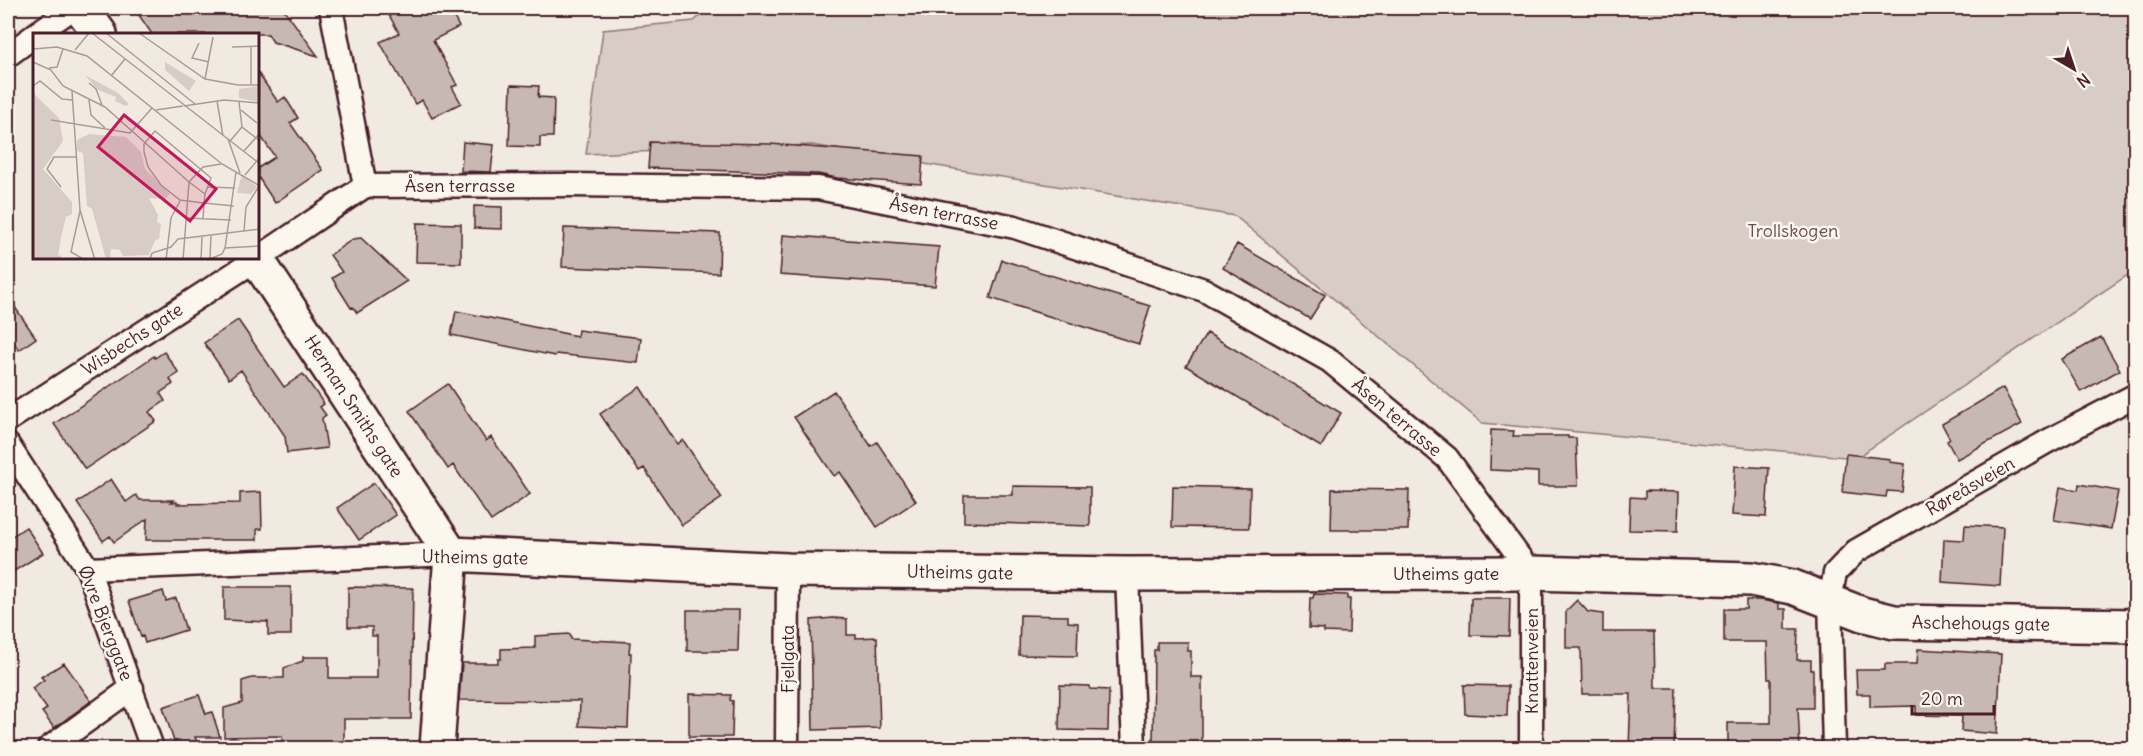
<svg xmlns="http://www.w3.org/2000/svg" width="2143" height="756" font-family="Delius,sans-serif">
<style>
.green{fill:#d8ccc6;stroke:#917678;stroke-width:1.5}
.building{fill:#c8b8b3;stroke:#4a1f2b;stroke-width:1.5}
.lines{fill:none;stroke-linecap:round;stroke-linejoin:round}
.street-casing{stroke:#4a1f2b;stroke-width:27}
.secondary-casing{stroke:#4a1f2b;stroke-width:38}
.street{stroke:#fbf7ec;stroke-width:22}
.secondary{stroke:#fbf7ec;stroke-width:33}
.labels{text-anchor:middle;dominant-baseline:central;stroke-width:5;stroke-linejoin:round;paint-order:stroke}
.street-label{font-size:18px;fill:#4a1f2b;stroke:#fbf7ec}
.park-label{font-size:18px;fill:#6e4a52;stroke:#fbf7ec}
.inset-road{fill:none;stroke:#ae9998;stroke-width:1.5}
.view{fill:#c2185b;fill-opacity:0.15;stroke:#c2185b;stroke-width:3}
.inset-edge{fill:none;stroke:#4a1f2b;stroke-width:3}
</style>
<rect width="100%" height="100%" fill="#f0eae0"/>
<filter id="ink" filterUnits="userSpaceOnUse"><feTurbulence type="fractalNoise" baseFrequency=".0167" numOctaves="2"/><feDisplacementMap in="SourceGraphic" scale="12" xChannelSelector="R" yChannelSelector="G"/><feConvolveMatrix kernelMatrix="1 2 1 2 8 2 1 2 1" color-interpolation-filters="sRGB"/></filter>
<g filter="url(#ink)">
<path class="green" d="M709,8H2135V270L1856,458L1482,423L1235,216L812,145L586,154L603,30L694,21Z"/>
<path class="building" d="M134,8H283L318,56L273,42L268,34H251L241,31L243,34H152Z
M385,8H449L459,27L433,40L457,85L452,87L461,103L432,118L422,100L415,104L380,42L399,33Z
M258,73L278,102L285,97L298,118L290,123L323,170L275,203L258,177V168L275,157L258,132Z
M511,85L539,86L538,97L554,98L553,137H540V147L509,146Z
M463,142L494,145L491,172L461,171Z
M650,142L770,144L923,156L921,184L837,178L818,174L648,168Z
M474,206L502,207V229L474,228Z
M417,223L461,224V263L416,262Z
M564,228L720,233L719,273L562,267Z
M783,235L939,247L935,286L780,275Z
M361,238L407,281L357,313L353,307L351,308L332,278L342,272L330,255L353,239Z
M1237,244L1325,295L1310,319L1223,268Z
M1002,260L1150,306L1139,344L990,298Z
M8,297L36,338L19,350L8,335Z
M456,311L577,336L578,330L641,338L638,363L556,354L555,356L451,335Z
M238,320L284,387L303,374L324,404L320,407L326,415L322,418L327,448L287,453L285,436L241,370L229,379L204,343Z
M1207,333L1341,413L1321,447L1186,366Z
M2101,337L2120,370L2081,392L2062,359Z
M164,352L179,373L170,379L173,384L160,393L165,401L149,412L156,421L85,469L54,424L154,356L155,358Z
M448,384L486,441L491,437L530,494L491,521L453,465L448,469L409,411Z
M640,387L677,444L683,440L722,498L682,525L644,468L639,471L600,414Z
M2003,388L2022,424L1957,459L1947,441L1950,439L1942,424Z
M834,391L871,446L877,442L916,501L877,527L840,472L834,476L794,417Z
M1491,430L1514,431L1513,436H1568V438H1576L1578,486H1538V472L1490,470Z
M1846,454L1890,459L1889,462L1905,464L1902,492L1887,491L1886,497L1842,492Z
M1735,466L1769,468L1766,517L1732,515Z
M111,479L126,502L136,495L140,500H174L171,502H177V504L240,503V493L261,492L262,529H257V540H146L147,519L114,542L110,536L103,541L77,503Z
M374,483L396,515L359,540L337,508Z
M2079,484L2118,491L2111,529L2054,520L2060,487L2078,490Z
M1013,486L1090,487V526L964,522V495H1013Z
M1173,486L1250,488L1249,528L1172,527Z
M1332,489L1409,490L1408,530H1331Z
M1645,491L1679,492L1678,531L1629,530L1630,497L1645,498Z
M1965,525L2003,527L2000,586L1942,582L1944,539L1964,540Z
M26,527L43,553L8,575V539Z
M224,587H291V635H268V622L224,620Z
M348,587L413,588L411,719H344V748H282V736L224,737V708L242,703V681L252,678H284V668L303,661V657H329V678H377V636H372V627H348Z
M163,591L166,601L176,598L186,630L145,643L143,636L141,637L129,601Z
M1314,594L1347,595V599H1350L1349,633L1324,632V629L1309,628L1310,598H1313Z
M1471,598H1510L1509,636L1470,635Z
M1577,600L1588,612L1603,614V632H1654L1655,688H1676L1674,748H1629L1631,694H1582L1581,648H1566V611Z
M1746,600H1760L1779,603V609H1786V629H1798L1797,660H1811V670H1813V708H1798L1800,748H1728V723H1771V679H1768L1767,642H1724V609H1746Z
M687,610H739L738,651H687Z
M1020,615L1068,616V622L1078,623L1077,656L1019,655Z
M833,618L847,619V635H856V638L877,637L880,728L813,730L811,620Z
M570,634L571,639L630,642L629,653H631L628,728L579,726L580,701L459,700L462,663H498V659H501V649L535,648V636Z
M1157,642H1188V651H1191V677H1202V744H1196V748H1153L1154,650H1157Z
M1918,649L2001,654L1997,734L1961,731L1962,716L1916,715V706L1870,707V694H1857L1856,670H1885V664H1917Z
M64,663L91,701L54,728L42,712L47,709L32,688L44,680L41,677Z
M1060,685L1090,686V689L1109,690L1108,731L1059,730Z
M1464,685L1508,686L1507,716L1465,714Z
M689,694L731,695L730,700L733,701L732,737H689Z
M199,695L206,714L212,712L220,737H195L199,748H176L163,707Z"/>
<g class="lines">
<g class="street-casing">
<path id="street" d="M331,8L365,186
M36,34L73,8
M8,55L34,36
M8,420L257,259L365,186L570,185L818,188L1015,227L1204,290L1330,361L1447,458L1531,573V748
M8,445L88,569L152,748
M88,569L451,554
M1127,574L1134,748
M49,748L132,688
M787,748L788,570
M1834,748L1830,600L1835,573L1856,551L2048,441L2136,395"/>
</g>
<g class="secondary-casing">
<path id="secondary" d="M81,8L100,34
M256,258L451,554
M451,554L788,570L1127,574L1531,573L1751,579L1793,587L1862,614L1894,622L2136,626
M437,748L451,554"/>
</g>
<use href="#street" class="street"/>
<use href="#secondary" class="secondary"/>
</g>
</g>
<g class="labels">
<g class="street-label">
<text x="460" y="185">Åsen terrasse</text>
<text transform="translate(944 213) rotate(11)">Åsen terrasse</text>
<text transform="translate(132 339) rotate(-33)">Wisbechs gate</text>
<text transform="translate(354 406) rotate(57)">Herman Smiths gate</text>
<text transform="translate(1397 417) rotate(40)">Åsen terrasse</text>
<text transform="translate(1970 486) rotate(-30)">Røreåsveien</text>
<text transform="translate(475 557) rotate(1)">Utheims gate</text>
<text transform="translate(960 572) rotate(1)">Utheims gate</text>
<text x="1446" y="573">Utheims gate</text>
<text transform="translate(106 623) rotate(69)">Øvre Bjerggate</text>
<text transform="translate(1981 623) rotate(1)">Aschehougs gate</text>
<text transform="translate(787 659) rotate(-90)">Fjellgata</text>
<text transform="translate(1531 661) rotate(-90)">Knattenveien</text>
</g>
<g class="park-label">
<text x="1793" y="230">Trollskogen</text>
</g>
</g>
<g transform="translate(33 33)">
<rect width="226" height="226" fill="#f0eae0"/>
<path d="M132,29L163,48L156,58L132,37ZM52,42L85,60L96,71L93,73L82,68L83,64L65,57ZM226,53V69L206,65V56ZM0,60L26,85L30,108L10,136L39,169V181L33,184L28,204L25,223L28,222V226H0ZM56,101L93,104L108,119L112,136L137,161L132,166L116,165L125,182L124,189L128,191L126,206L122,207L116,222L90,223L87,217L78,216L77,226H73L59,176L54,173L50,120L44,118V107ZM209,141L224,154L218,161L204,160Z" fill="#d8ccc6"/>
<path class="inset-road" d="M59,0L227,131M73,0L162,71M106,0L172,46L205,52M166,10L159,25L176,29M199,14L227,13M0,16L24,14L54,23L189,131L227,153M42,17L56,0M0,29L18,37L30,53L72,74L156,149L150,227M16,35L24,34L30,16M78,43L92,26M172,46L180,4M56,50L63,56L69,72M218,51V14M205,52H227M0,53L7,48L29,66L39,67M39,58L47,177L62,227M56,67L58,82L72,95M184,68L190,103M206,69L209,94L227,108M151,73L191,67L227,70M123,77L150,73M208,77L224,90M18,87L97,100L119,75M195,106L207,140M197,108L209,94M211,118L227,100M212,142L227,124M28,154L14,136L21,124H44M175,154L202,155M172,161L156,149L170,134L188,131M47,178L38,219L52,227M153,185L198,187M170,186L171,170L172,161L178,145L122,98L111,111V119L115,134L128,152L147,167L171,170L201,173M211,198L213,174L226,153M192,215L203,139M177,225L178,203M117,226L119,220L138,214L145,206L227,196M133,227L138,185L147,168M168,227L169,204M174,227L189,221L192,215L227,213"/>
<path class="view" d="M91,82L183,156L157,188L65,114Z"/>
<rect width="226" height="226" class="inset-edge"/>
</g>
<rect width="2143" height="756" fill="none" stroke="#fbf7ec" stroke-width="30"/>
<rect x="15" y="15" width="2113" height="726" fill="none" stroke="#4a1f2b" stroke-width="2" filter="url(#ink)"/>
<g transform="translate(2074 69) rotate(141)" stroke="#fbf7ec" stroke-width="4.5" paint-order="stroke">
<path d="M0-4.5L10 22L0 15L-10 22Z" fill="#4a1f2b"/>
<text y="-9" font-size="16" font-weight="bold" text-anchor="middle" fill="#4a1f2b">N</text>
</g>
<path d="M1912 705v9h82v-9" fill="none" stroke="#4a1f2b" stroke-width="3"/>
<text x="1921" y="705" font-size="18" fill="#4a1f2b" stroke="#fbf7ec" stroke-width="4.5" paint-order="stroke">20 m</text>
</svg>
